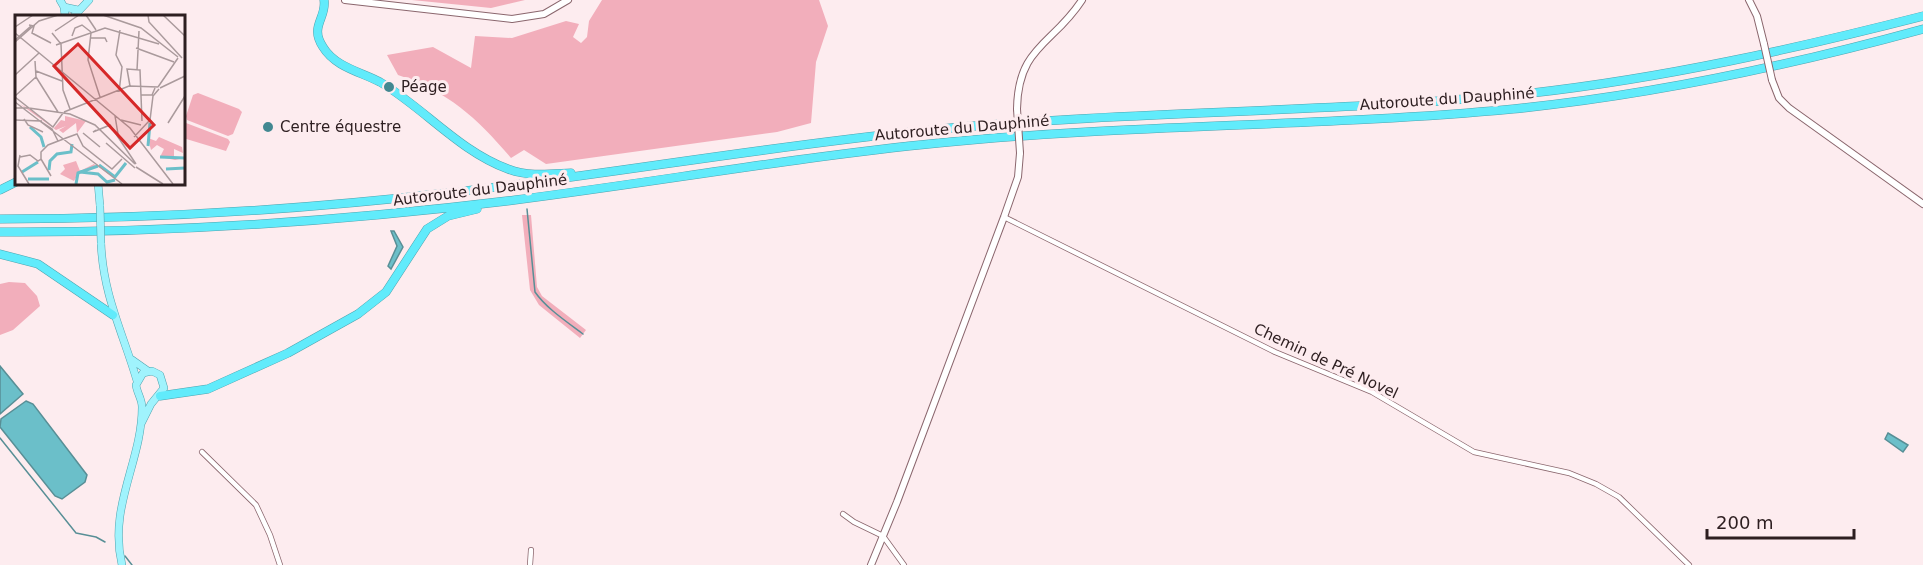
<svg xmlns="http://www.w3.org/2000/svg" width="1923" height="565" font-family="'DejaVu Sans',sans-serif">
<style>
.green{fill:#f2aebb}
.water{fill:#6bbfc9;stroke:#588f96;stroke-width:1.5}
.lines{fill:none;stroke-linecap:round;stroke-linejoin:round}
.stream{stroke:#588f96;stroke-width:1.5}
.street-casing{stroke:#8a666d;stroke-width:6}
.secondary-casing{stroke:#8a666d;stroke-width:8}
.primary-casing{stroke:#4fa3ae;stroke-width:8}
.highway-casing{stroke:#4fa3ae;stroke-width:9}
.street{stroke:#fff;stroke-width:4.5}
.secondary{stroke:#fff;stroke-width:6}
.primary{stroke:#a0f3fd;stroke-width:7}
.highway{stroke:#61ebfb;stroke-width:8}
.secondary-bridge-casing{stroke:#8a666d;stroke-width:8;stroke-linecap:butt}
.primary-bridge-casing{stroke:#4fa3ae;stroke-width:8;stroke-linecap:butt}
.secondary-bridge{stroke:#fff;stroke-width:6}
.primary-bridge{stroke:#a0f3fd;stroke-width:7}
.poi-dot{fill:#428891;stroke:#fdecef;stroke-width:2}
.labels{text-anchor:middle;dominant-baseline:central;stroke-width:6;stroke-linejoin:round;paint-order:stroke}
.poi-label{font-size:15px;fill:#2d1e20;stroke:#fdecef;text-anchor:start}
.street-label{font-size:15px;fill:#2d1e20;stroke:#fdecef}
.inset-river{fill:none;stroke:#6bbfc9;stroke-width:3}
.inset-road{fill:none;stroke:#aa9a9c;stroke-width:1.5}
.view{fill:#d62828;fill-opacity:0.15;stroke:#d62828;stroke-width:3}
.inset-edge{fill:none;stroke:#2d1e20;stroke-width:3}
</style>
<rect width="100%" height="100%" fill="#fdecef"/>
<path class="green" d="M412,0H525L491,8Z
M602,0H819L828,26L816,62L811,123L777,132L546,164L524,150L511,158C477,118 449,92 398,75L387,55L433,47L471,68L475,36L512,38L566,21L579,24L573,37L581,43L587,37L589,21Z
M198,93L239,109L242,112L233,134L228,136L187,120L186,116L193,95Z
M186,123L228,139L230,142L226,151L183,138V125Z
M522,215H531L537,287L542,296L586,330L580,338L539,305L530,290Z
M9,282L25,283L37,296L40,306L13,330L0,335V284Z"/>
<path class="water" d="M391,231H394L403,247L391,269L388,266L397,246Z
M0,366L23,394L0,414Z
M26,401L33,404L87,475L85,482L62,499L55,496L0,427L1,419Z
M1888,433L1908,445L1903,452L1885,439Z"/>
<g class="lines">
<path class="stream" d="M527,209L535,292C546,308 567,322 583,334
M0,438L76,533L96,537L105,542
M125,556L132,565"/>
<g class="street-casing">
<path id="street" d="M1004,217L1275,352L1372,392L1474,452L1569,473L1596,484L1619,497L1689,565
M202,452L256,505L270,535L280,565
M843,514L854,522L883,536L904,565
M530,565L531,550"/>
</g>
<g class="secondary-casing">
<path id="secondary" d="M345,0L512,19L544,14L568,0
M1749,0L1757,16L1764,44
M1772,80L1779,98L1789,108L1923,204
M1017,109C1018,46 1053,45 1082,0
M871,565L897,502L1004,217L1018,177L1020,153"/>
</g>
<g class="primary-casing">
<path id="primary" d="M60,0L64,7L78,10
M64,7L65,16
M74,16L89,0
M98,183L100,206
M101,243C103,295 123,333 137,381
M131,359L148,371
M122,565C108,506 142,462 142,407C142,399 137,393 136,385L143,373L152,371L160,375L164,388L151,404L141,424"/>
</g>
<g class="highway-casing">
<path id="highway" d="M324,0C327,18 309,26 323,47C335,67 361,72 380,82C424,108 459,151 508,169C529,177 550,174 571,173
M0,190L16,182
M0,219C149,219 298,210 447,193C605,175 762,147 920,131C1123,110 1328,114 1532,93C1664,78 1794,49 1923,16
M0,232C172,233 344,221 515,200C656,182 797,157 939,143C1130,124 1322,127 1513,109C1652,95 1788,66 1923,29
M0,254L38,264L113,315
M160,396L208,389L288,353L358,314L386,292L427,229L448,216L477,209"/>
</g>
<use href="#street" class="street"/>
<use href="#secondary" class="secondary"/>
<use href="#primary" class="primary"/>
<use href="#highway" class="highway"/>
<g class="secondary-bridge-casing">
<path id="secondary-bridge" d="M1764,44L1772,80
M1017,109L1020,153"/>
</g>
<g class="primary-bridge-casing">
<path id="primary-bridge" d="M100,206L101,243"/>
</g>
<use href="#secondary-bridge" class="secondary-bridge"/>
<use href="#primary-bridge" class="primary-bridge"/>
</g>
<g class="poi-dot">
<circle cx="389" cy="87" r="6"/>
<circle cx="268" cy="127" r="6"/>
</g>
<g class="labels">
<g class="poi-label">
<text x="401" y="87">Péage</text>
<text x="280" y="127">Centre équestre</text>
</g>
<g class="street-label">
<text transform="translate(1447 99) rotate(-4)">Autoroute du Dauphiné</text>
<text transform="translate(962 128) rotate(-5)">Autoroute du Dauphiné</text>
<text transform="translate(480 190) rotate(-7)">Autoroute du Dauphiné</text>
<text transform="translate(1326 361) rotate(25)">Chemin de Pré Novel</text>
</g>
</g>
<g transform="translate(15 15)">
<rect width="170" height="170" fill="#fdecef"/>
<path d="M5,89L16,95L39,113L46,105L50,106V101L71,106L62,118L61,108L48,118L44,115L51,111L41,115ZM144,122L167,132L168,138L159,134V143H169L160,145L145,142L149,134L142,130L136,135L133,123L141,126ZM61,146L65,156L79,149L82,152L64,158L59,166L45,159L50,154L48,150Z" fill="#f2aebb"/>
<path class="inset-river" d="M15,112L26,122L29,132M133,131L135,108M145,142L170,143M84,150L100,162L111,148M151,154L170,153M34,155L35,146L42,139L56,137L57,129M7,157L23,147M65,157L83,159L92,167L100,165M13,164H34M61,169L63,158L83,151"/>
<path class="inset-road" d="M71,0L81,15M88,0L126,13L163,42M133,0L134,7L167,43M148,0L170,21M14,10L19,11L17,18L36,28M0,12L18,0M40,16L64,0M0,18L115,113L158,169M37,18L46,29L48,75L55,94M76,18L73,45L85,82M57,21L60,13L67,10L76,17M75,23H90L92,27M0,25L16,11M0,27L24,6L43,0M41,30L90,13L144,29M121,33L159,47M122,55L124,16M21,56L47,66M0,60L24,38M21,62L43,97M115,71L112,54L125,55L127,106M143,72L163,43M145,73L170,61M104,77L107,52L101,40L105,15M126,80H137L140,73M0,81L21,62L20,46M0,82L14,93L55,99L80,110L120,149M0,87L107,169M0,93H14L38,112L48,98M49,97L114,71L143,72M100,101L103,119M9,104L13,110L28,117M0,105L25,106L37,114L43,126M0,105L27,106M106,105L126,110M153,108L170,81M81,115L78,117L95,110L121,149M68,118L85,132M119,122L135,105L138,81L144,74M51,123L62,119L68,131L97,154L107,144M91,128L120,153M5,140L3,151L14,169M5,142L15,140L23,146L26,144M26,144V137L33,130L51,123M26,144L36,161M121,152L148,169"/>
<path class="view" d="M63,29L139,110L115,133L39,51Z"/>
<rect width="170" height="170" class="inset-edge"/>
</g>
<path d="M1707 529v9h147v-9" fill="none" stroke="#2d1e20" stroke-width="3"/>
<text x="1716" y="529" font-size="18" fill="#2d1e20" stroke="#fdecef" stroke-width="4.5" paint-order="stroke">200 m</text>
</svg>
